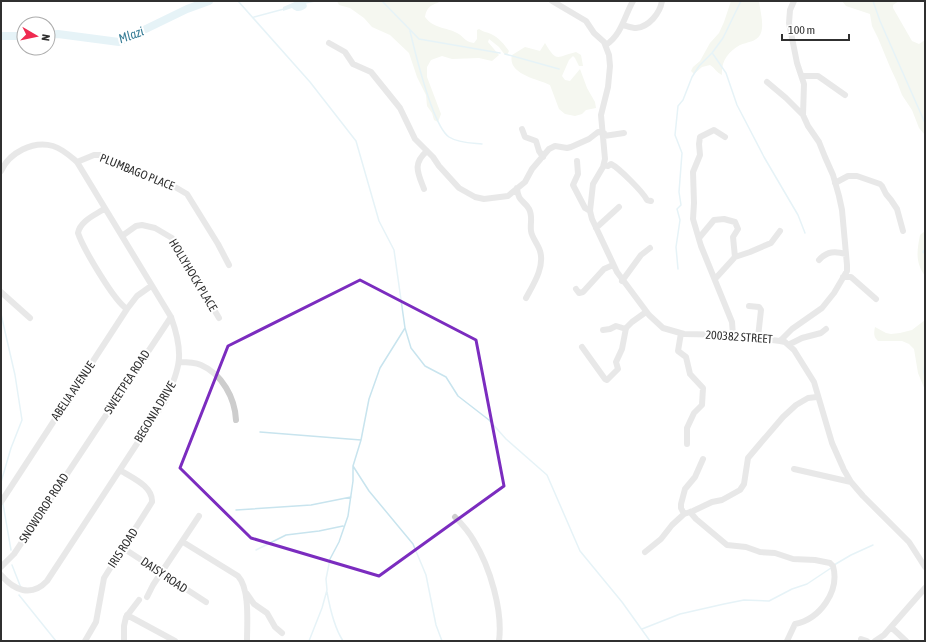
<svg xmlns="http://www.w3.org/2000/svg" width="926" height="642" font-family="'Asap Condensed',sans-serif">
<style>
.green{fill:#e8eddd}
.water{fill:#c8e4ee}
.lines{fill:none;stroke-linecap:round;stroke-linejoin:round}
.stream{stroke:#c8e4ee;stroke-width:1.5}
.river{stroke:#c8e4ee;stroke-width:8}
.minor{stroke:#cdcdcd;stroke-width:6}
.marked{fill:none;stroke:#7b2cbf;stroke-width:3;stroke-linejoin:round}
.labels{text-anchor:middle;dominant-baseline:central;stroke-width:4;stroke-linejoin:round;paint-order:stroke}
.street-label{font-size:12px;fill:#303030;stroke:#fff}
.water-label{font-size:13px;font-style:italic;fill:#397e97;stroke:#fff}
</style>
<rect width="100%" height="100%" fill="#fff"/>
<path class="green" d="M337,1H442C433,5 427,5 425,17C434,29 446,27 457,33C465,37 463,41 474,43L477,39V30L479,29C483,32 487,32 491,34C499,38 504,44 509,51L507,55H505L499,47L489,39L488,42L499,55L492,61L479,58L452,59L442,56L431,60L427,67V77L441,114L438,122L434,120L432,113L427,106L426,95L417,77L409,53L390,35L372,27L364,18L350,8L339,5Z
M731,1H759C760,11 765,26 760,35C756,42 747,42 740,45C728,52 721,61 722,75C717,73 715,68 710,65L702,67L694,74L691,71L693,67L700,61L710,43L719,33L724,22Z
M842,1H899L893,5V8L912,41L919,44L925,40V135L919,128L912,110L902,95L897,82L890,67L878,38L872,26L870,14L846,6Z
M545,43C557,63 556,57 576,52L581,55L583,66H579L575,58L573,56L569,60L562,76L565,80L570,81L580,69L587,88L595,102L596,108L586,110L582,114L575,116L565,114L559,109L550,85C537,79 507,74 512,55L525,47L540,51Z
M925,231V276C915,262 917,251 920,235Z
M925,320V390L918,373L914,349L909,344L902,341H878C873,337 874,332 875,327L886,333L891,334L900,333L912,330Z"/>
<path class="water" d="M297,1H305L307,6L306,8C301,11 297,13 292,8L283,11V7Z"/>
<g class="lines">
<path class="stream" d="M238,1L310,82L356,141L379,221L394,250L405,328L411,348L425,366L446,377L458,396L489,420L506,439L547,475L580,551L622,602L650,641
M382,1L419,39L500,53
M873,1L880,21L925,123
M305,3L315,1
M254,17L284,9
M410,31C415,52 433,126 449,137C458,143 472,143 482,144
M505,54L559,69
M713,54L726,73L737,105L764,157L798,215L805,233
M925,249L923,252L925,254
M678,269L676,247L680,220L677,209L681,205L679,192L682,153L675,135L678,106L683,100L692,77L699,66L712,53L723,38L741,1
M1,314L15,375L22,420L11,448L1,482
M925,363L924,372L925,378
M260,432L361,440
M353,466L369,491L413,544L426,575L436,625L442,641
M3,504L11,550
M236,510L311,505L351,497
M256,550L286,535L319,531L343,526
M12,565L21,588
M834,565L851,555L873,545
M327,592C330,609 334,627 343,641
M19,595L56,641
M642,629L680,614L724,604L744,600L769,601L792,589L807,584L831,568
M309,641L322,608L327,590L326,579L330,559L339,542L348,516L353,481V466L361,440L369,399L380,368L405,328"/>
<path class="river" d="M48,35L58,34L119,42L187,9L209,1
M1,36H24"/>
<path class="minor" d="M552,1L586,21L594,33L604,42L609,55L610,66L608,87L601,115L605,159L603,167L593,184L590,211L592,219L617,272L649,315L663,328L684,334L733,335L780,341L785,342L794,350L814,382L832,443L844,470L851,482L863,496L909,542L925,567
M623,25C627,26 632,28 636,28C649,27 660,13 662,1
M329,43L345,52L353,64L371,72L400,108L415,139L433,157L439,166L459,188L475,197L484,199L508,196L525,182L532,169L549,149L555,146L567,148L571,147L589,139L598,132L604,133
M606,45C622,34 624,17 633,1
M802,76H818L845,95
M767,82L786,98L803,115
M522,129L525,137L536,141L539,151L543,157
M604,136L624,133
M725,137L714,130L700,137L699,144L700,155L693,172L694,203L693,219L701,246L732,322L733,335
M577,161L578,174L573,185L585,208L590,211
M77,162L94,155H101L175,187L187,194L218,244L229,265
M604,165L608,166L611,164C619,168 643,192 647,200L651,201
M1,171C9,153 33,140 53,146C63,149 70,156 77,162L171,317C184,353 181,367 165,401L47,581C31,598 14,590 1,575
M835,183L848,176H857L880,184L882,186L886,194L891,200L897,209L903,231
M517,188C518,202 524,200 529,209C533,216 530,223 531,231C532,238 538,244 540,251C545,267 533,285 526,298
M424,189C418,173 412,164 427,151
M104,209C95,215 80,221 78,233C83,248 114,301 127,309
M596,228L619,207
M122,236L136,226L142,225L155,228L172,238L219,318
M699,238L714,220L724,219L735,222L738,229L733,237L735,257
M819,260C827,251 835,251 846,254
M843,277H851L876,299
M715,279L735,257L750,252L771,243L780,231
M622,281L641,255L650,248
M576,289L579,293L583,292L604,269L613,265
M1,292L30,318
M749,306L759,307L761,310L758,337
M603,330L610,329L616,326L626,329
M681,333L678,351L686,357L690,374L703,388L702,405L694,413L687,428V444
M780,341L792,329L822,308L834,293L847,271V265L842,210L839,196L833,175L825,157L819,142L808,126L803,115L804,84L797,63L789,23L790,10L794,1
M790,344L802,338L821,333L826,329
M582,347L605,379L607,380L618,369L616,362L622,349L626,328L632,322L646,312
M179,362C186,362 194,362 201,365C222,374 235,398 236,420
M794,469L851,482
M1,502L127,309L137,296L151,286
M690,512L696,519L727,545L746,547L760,552L775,553L793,559L815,560L830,563L833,566C840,591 820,619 795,624L787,641
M684,514L681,508V504L685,489L695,477L703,459
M455,517C462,524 469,532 474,541C490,567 503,611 499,641
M183,542L238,576C250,589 247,623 247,641
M123,548L206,602
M645,552L661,539L672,525L684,514L693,511L712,502L722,500L740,490L744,484L748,458L759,445L783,417L796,405L808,398L817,397
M1,567L14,554L20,545L171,317
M247,594L254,604L267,613L275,627L282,633
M147,597L153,585L199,516
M127,615L175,641
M891,627L906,641
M861,639L867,641
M85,641L96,622L104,578L152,502C153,486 132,478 120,470
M124,641V626L126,617L139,600
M875,641L884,635L925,588"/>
</g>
<path d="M0 0H926V642H0ZM360,280L476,340L504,486L379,576L251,538L180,468L228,346Z" fill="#fff" fill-opacity=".55" fill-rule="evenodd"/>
<path class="marked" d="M360,280L476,340L504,486L379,576L251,538L180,468L228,346Z"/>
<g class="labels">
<g class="street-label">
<text transform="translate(137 172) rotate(22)">PLUMBAGO PLACE</text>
<text transform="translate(193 275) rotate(59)">HOLLYHOCK PLACE</text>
<text transform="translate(739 337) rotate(4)">200382 STREET</text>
<text transform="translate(127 382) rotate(-57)">SWEETPEA ROAD</text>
<text transform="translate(73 391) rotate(-56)">ABELIA AVENUE</text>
<text transform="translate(155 412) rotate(-59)">BEGONIA DRIVE</text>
<text transform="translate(44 508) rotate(-57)">SNOWDROP ROAD</text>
<text transform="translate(123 548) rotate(-57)">IRIS ROAD</text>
<text transform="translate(164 575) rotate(34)">DAISY ROAD</text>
</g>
<g class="water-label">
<text transform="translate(131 35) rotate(-20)">Mlazi</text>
</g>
</g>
<rect width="926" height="642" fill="none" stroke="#303030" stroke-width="4"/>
<g transform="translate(36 36) rotate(99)"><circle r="19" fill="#ffffff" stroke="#acacac"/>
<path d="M0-3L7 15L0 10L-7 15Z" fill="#ef2a50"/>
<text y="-6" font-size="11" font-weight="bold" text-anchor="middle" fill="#303030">N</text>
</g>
<path d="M782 34v6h67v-6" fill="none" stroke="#303030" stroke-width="2"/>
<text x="788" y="34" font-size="12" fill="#303030" stroke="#ffffff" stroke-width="3" paint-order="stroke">100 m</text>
</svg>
